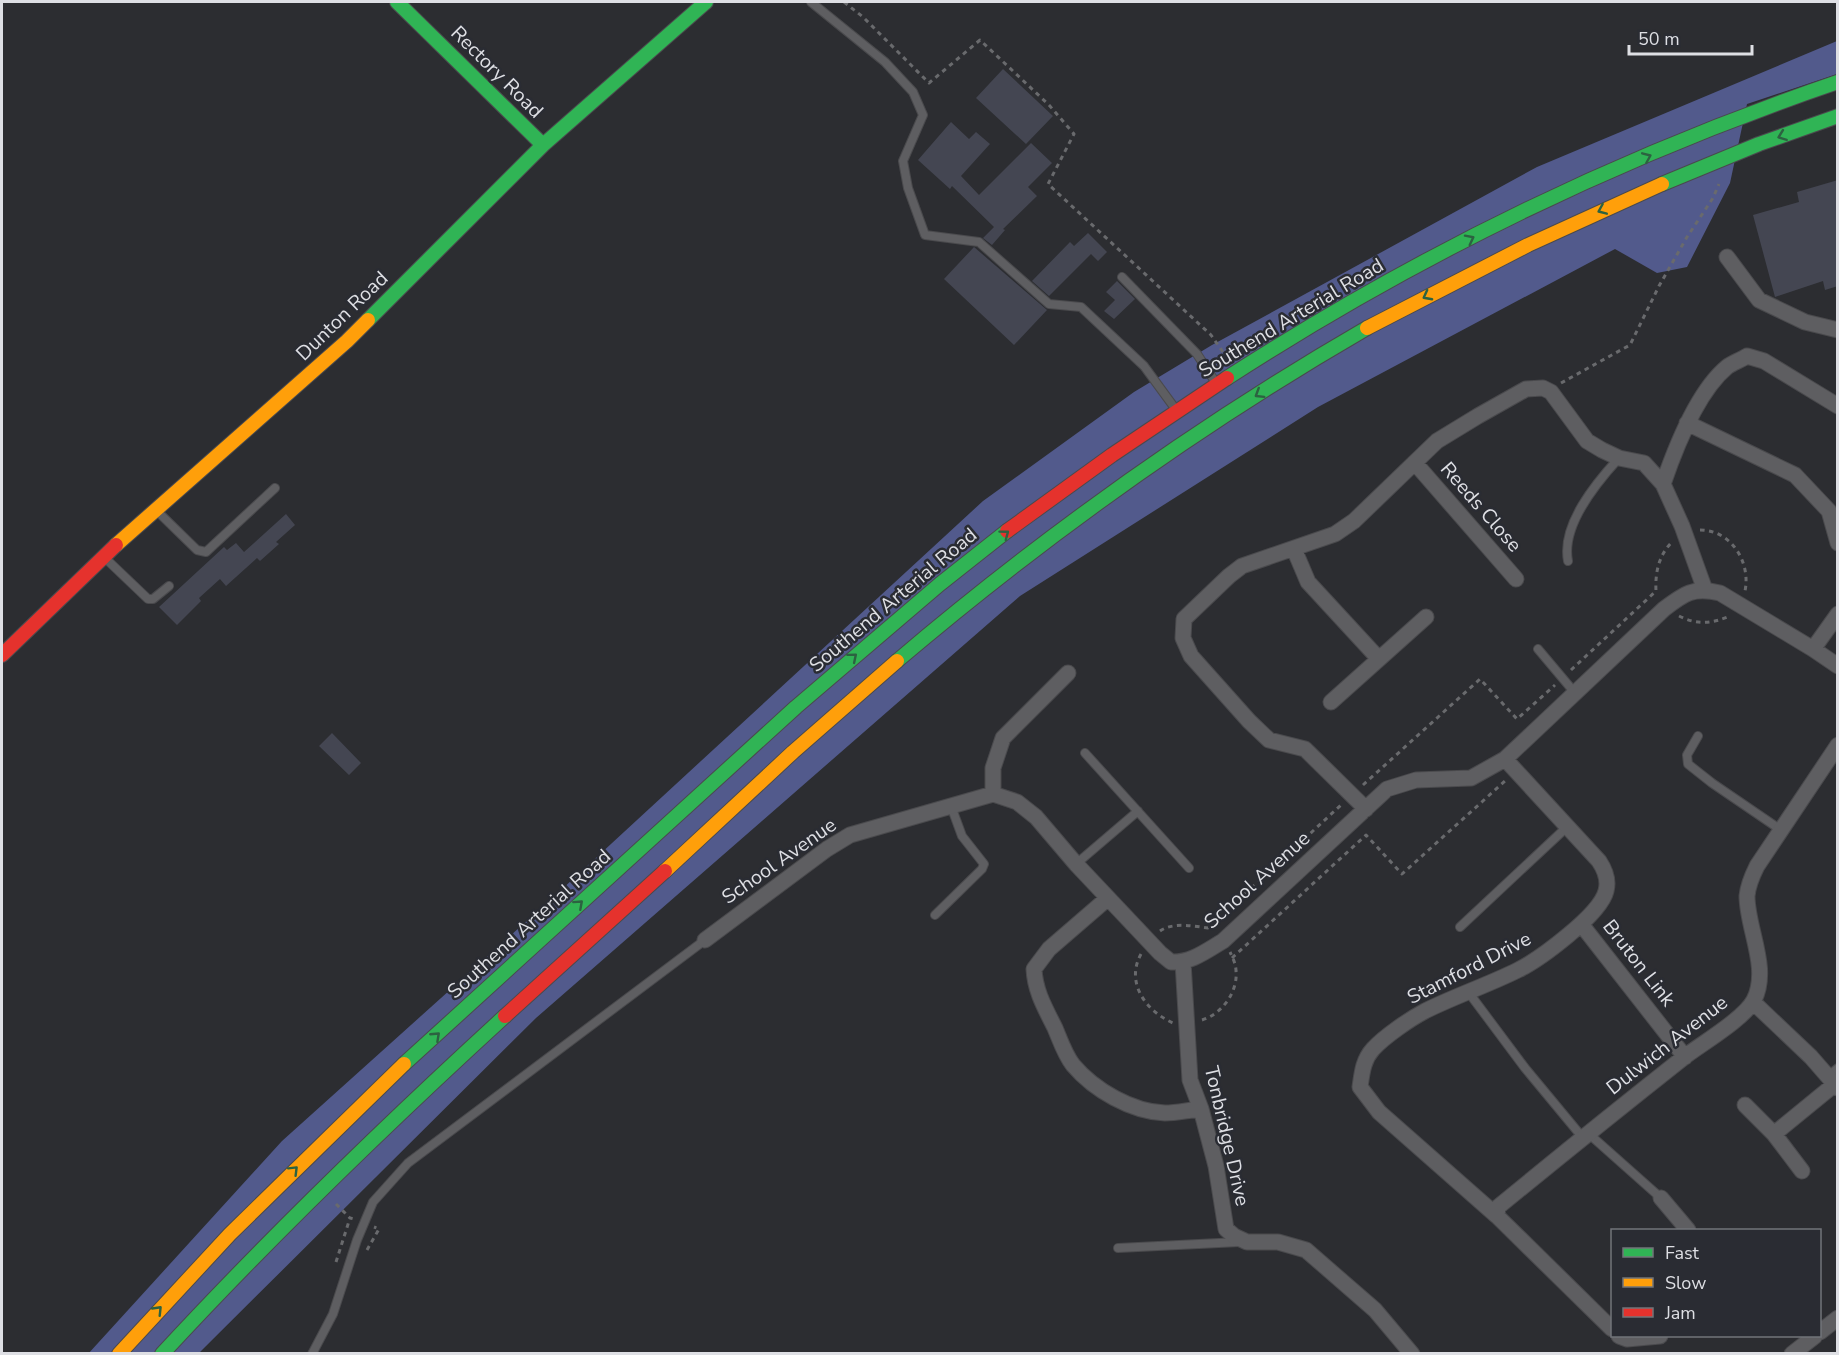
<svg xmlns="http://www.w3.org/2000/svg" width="1839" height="1355" font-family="'Nunito Sans',sans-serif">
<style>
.forest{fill:#525a8c}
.building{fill:#444652}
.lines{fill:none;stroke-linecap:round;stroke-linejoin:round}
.lane-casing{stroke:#4a4a4d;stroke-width:10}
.street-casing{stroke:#4a4a4d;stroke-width:17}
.fast-casing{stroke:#4a4a4d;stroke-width:16}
.slow-casing{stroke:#4a4a4d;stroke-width:16}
.jam-casing{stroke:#4a4a4d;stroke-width:16}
.path{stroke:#696a6d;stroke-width:3;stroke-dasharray:4.5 4.5;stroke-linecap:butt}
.lane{stroke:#5e5e61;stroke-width:8}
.street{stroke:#5e5e61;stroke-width:15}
.fast{stroke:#30b455;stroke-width:14}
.slow{stroke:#ff9f0a;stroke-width:14}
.jam{stroke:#e5322d;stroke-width:14}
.oneway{stroke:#2c6241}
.labels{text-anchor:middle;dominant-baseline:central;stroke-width:5;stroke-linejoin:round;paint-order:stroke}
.street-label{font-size:20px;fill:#dedfe4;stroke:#2a2c33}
</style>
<rect width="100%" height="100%" fill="#2c2d31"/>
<path class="forest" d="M1837,41V74L1747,104L1730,183L1687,267L1657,273L1615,249L1318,407L1020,596L536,1018L199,1353L88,1354L282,1141L560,891L983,501L1134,392L1212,345L1537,167Z"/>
<path class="building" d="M1003,69L1053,116L1026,144L976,98Z
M951,122L969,139L976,132L990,144L961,176L979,195L1031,143L1052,163L1028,187L1037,196L1003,229L1005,230L992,245L983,238L994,227L952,186L950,189L918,160Z
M1838,180V286L1825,290L1823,281L1775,297L1753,215L1799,202L1797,192Z
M1088,233L1107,252L1098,261L1091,254L1049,296L1032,281L1070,242L1074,246Z
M974,247L1047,310L1014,345L944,279Z
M1117,281L1135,299L1114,319L1104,311L1115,300L1106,292Z
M286,514L295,525L276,542L279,544L260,561L257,558L226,586L220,579L199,598L201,601L177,625L159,607L224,547L227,550L236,543L244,552Z
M332,733L361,763L349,775L319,746Z"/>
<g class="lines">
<g class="lane-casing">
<path id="lane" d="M811,2L885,62L913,92L923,115L903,161L908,188L925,235L979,242L1049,304L1081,307L1144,366L1174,407
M1122,277L1197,354L1214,380
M157,511L197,550L206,552L275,488
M104,557L148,599H153L169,586
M1568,561C1561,525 1596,483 1619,458
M1538,649L1575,693
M1698,736L1687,755L1688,764L1712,783L1781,830
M1085,753L1189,868
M1076,864L1138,811
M935,915L982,869L984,864L962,836L951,806
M1460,927L1568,826
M1469,993L1525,1068L1583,1138
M1828,1076L1838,1068
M1589,1134L1661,1198
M1118,1248L1239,1242
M312,1354L333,1314L357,1240L373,1202L408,1163L705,940"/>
</g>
<g class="street-casing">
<path id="street" d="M1727,257L1759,300L1805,322L1838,330
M1687,423L1795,475L1829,511L1838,543
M1415,463L1516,579
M1294,549L1308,582L1379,659
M1705,590L1682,526L1663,484C1675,449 1698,391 1727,367C1732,363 1741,360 1747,356L1764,361L1838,406
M1813,649L1838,614
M1331,702L1426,617
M1505,759L1599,861C1605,870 1609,880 1606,891C1600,915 1540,959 1518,970C1488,985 1455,996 1425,1011C1410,1019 1385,1036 1373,1049C1363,1060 1362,1073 1360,1087L1379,1112L1497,1216L1612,1329
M993,794V768L1003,738L1068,673
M1366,809L1305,749L1269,740L1249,721L1191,656L1183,638L1184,619L1229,576L1242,566L1335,534L1354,521L1437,441L1478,416L1526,389L1543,388L1551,392L1587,441L1602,450L1619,458L1644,463L1663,484
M1108,898L1049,949L1034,969C1035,991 1045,1008 1055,1028C1060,1040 1065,1055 1073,1065C1094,1090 1132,1112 1165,1113C1176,1113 1189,1110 1201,1109
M1581,924L1685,1057
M705,940L827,849L850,835L993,794L1017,802L1036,817L1076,864L1160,953L1171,962C1191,963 1206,951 1223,941L1387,789L1416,780L1471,778L1505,759L1664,609C1685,593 1693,587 1720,593L1813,649L1838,666
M1183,962L1190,1080L1201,1109L1216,1166L1226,1229L1234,1236L1247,1242H1278L1306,1250L1375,1310L1412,1354
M1753,1002L1811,1057L1838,1088
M1745,1105L1774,1134L1802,1171
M1774,1134L1835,1084
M1661,1198L1688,1230
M1497,1216L1498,1207C1559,1157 1621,1107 1683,1058C1701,1044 1744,1019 1754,1000C1770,968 1747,929 1747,896C1748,885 1752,876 1757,866L1838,745
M1820,1332L1838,1318
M1619,1336L1627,1339L1660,1336
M1792,1354L1815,1336"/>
</g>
<g class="fast-casing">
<path id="fast" d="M397,2L543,145
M1662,184L1759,144L1838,116
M368,320L543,145L706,2
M1227,378C1417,255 1624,155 1838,82
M897,661C1043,537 1201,424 1367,328
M404,1064L796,707L940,584L1007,531
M162,1354C271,1236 386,1125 505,1016"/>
</g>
<g class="slow-casing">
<path id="slow" d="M1367,328L1528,245L1662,184
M116,545L347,341L368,320
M665,871L793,752L897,661
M119,1354L230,1234L404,1064"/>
</g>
<g class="jam-casing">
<path id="jam" d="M1007,531L1112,455L1227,378
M2,655L116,545
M505,1016L665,871"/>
</g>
<path class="path" d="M844,2L863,17L929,83L980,40L1049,105L1074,134L1048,184L1211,335L1225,355
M1561,383L1630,345L1659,286L1687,237L1713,198L1719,184
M1700,530C1731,530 1751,562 1745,591
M1679,616C1697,625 1711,624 1730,616
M1571,670L1656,591C1655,572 1659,555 1672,542
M1363,785L1480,679L1517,719L1555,685
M1160,931C1173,922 1193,926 1208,928L1341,805
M1141,954C1125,983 1146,1011 1173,1023
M1232,958L1366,835L1402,874L1505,781
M1202,1020C1222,1014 1238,992 1236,971C1236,965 1233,958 1230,952
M336,1204L350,1218L354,1219
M367,1250L379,1229L374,1227
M336,1262L350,1218"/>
<use href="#lane" class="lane"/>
<use href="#street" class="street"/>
<use href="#fast" class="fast"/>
<use href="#slow" class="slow"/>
<use href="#jam" class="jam"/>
</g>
<defs><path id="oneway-chevron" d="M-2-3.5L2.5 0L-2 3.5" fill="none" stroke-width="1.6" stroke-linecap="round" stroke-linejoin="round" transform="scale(1.5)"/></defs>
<g class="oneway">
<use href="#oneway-chevron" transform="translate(1782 136) rotate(159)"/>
<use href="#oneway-chevron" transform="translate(1647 157) rotate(-23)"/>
<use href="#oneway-chevron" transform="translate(1602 210) rotate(157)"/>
<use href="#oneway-chevron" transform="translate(1470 239) rotate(-27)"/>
<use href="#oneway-chevron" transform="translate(1427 296) rotate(152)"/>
<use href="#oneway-chevron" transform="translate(1259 394) rotate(148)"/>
<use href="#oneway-chevron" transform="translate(1005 534) rotate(-37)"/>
<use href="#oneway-chevron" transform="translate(853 657) rotate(-40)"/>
<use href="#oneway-chevron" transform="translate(579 904) rotate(-42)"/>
<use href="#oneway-chevron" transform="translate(436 1036) rotate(-43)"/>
<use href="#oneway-chevron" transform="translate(294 1170) rotate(-45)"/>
<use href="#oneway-chevron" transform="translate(158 1310) rotate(-46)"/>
</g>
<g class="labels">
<g class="street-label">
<text transform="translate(497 72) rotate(45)">Rectory Road</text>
<text transform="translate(342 316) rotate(-44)">Dunton Road</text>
<text transform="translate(1291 318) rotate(-31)">Southend Arterial Road</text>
<text transform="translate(1481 507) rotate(49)">Reeds Close</text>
<text transform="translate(893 600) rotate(-40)">Southend Arterial Road</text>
<text transform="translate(779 861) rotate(-35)">School Avenue</text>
<text transform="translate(1257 880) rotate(-42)">School Avenue</text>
<text transform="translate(529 924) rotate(-42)">Southend Arterial Road</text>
<text transform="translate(1639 963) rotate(52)">Bruton Link</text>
<text transform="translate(1469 968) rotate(-27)">Stamford Drive</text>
<text transform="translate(1667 1045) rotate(-38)">Dulwich Avenue</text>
<text transform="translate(1227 1136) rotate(77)">Tonbridge Drive</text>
</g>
</g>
<rect width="1839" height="1355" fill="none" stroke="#dedfe4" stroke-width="6"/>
<rect x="1611" y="1229" width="210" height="108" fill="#2a2c33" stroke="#72747a" stroke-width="1.5"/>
<rect x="1623" y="1248" width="30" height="9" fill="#30b455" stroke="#72747a" stroke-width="1.5"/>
<text x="1665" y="1259" font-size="18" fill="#dedfe4">Fast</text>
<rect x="1623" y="1278" width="30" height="9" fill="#ff9f0a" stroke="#72747a" stroke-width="1.5"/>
<text x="1665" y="1289" font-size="18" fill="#dedfe4">Slow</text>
<rect x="1623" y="1308" width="30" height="9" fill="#e5322d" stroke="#72747a" stroke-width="1.5"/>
<text x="1665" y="1319" font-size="18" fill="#dedfe4">Jam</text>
<path d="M1629 45v9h123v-9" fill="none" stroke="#dedfe4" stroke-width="3"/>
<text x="1638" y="45" font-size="18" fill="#dedfe4" stroke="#2a2c33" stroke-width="4.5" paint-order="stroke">50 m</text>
</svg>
